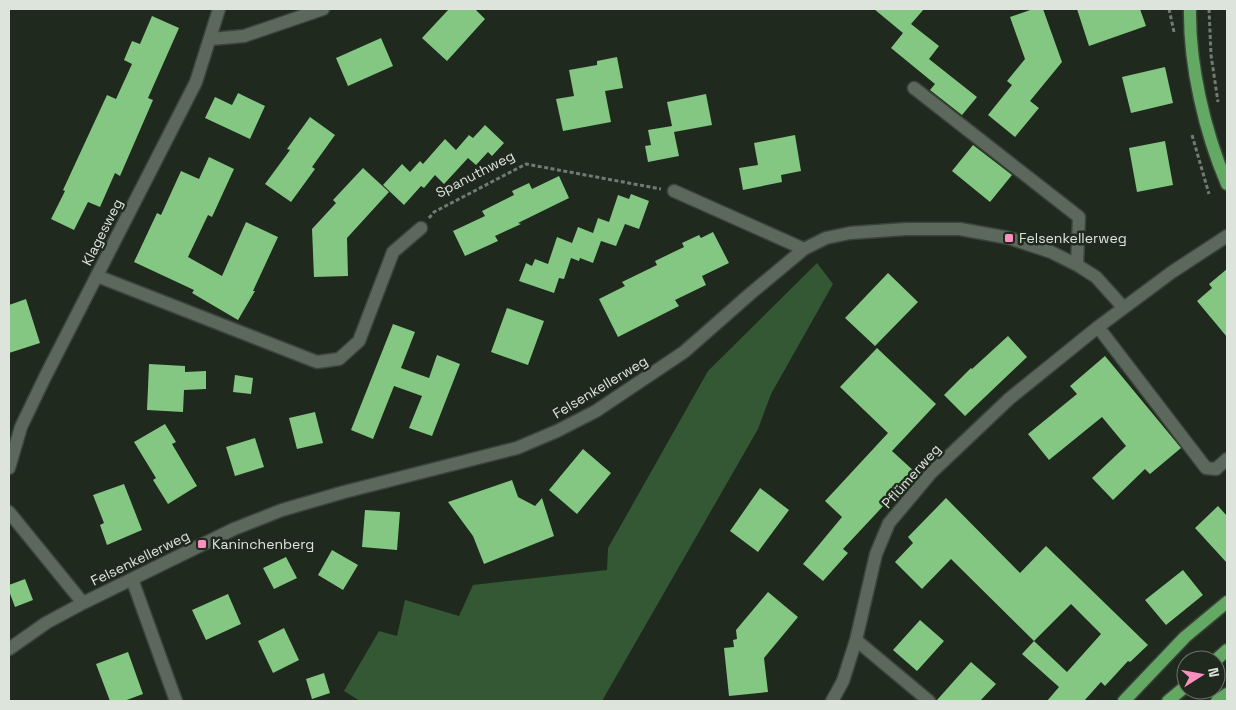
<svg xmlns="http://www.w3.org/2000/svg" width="1236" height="710" font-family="'Space Grotesk',sans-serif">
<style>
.green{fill:#345833}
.building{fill:#83c782;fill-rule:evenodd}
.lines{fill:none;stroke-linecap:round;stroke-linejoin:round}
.minor-casing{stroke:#3b443b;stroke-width:15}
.major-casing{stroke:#3b443b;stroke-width:15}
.path{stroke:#727b71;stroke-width:3;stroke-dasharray:4 2.5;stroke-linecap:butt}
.minor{stroke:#5c685b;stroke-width:12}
.major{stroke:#63a863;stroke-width:12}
.poi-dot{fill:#fd8ebe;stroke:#1f291e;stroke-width:2}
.labels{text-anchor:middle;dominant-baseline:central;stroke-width:5;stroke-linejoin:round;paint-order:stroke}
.street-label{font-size:14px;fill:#dde4dc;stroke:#1f291e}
.poi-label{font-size:14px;fill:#dde4dc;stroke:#1f291e;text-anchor:start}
</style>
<rect width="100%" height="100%" fill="#1f291e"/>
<path class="green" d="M817,263L833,284L771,394L758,429L602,701H360L344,691L379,631L397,636L405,600L459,616L473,585L607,570L608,548L708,371Z"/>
<path class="building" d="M449,9H475L485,19L447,61L422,38Z
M874,9H924L911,24L939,46L929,59L977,97L962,115L930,90L935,84L891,48L903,33Z
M1033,9H1043L1062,62L1030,101L1039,108L1015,137L988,115L1012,85L1007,81L1025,59L1010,17Z
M1077,9H1140L1146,26L1089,46Z
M152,16L179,28L148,98L153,100L120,176L115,173L100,207L88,202L74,230L51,219L65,191L63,190L107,95L116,99L132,64L124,60L132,41L140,44Z
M381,38L393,66L348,86L336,58Z
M617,57L623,88L605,91L611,122L563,131L556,99L574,96L569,70L597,65V61Z
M1165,67L1173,103L1131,113L1122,77Z
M238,93L265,106L250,139L205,118L215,97L232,105Z
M706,94L712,125L674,132L679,156L648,162L645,146L651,145L648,130L672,126L667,102Z
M310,117L335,135L312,167L315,169L291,202L265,184L290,150L287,149Z
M485,125L504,143L492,156L488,152L476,165L468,158L444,184L435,175L424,188L421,186L404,205L383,185L402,164L410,172L420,161L423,164L445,139L456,150L469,135L473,138Z
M795,135L801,171L781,175L782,182L743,190L739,168L758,165L754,143Z
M1165,141L1173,185L1137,192L1129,148Z
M973,145L1012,175L990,202L952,171Z
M209,157L234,169L212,217L208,215L188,257L222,276L246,222L278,237L253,291H255L238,320L192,293L194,290L134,262L157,213L161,215L181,171L199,179Z
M363,168L389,192L347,238L348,276L314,277L312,229L336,203L333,200Z
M559,176L569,198L518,223L521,224L495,236L498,241L465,256L453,231L485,216L482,211L514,195L512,191L529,183L532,189Z
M631,194L649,201L639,229L625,224L616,246L601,241L593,263L580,258L579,261L571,258L564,279L559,278L554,293L519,281L526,263L532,266L535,259L548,264L557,237L572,243L578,227L593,233L598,218L609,222L618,195L629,199Z
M713,232L729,263L702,276L706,285L675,300L679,306L618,337L599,299L625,286L622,282L657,265L655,261L684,247L682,243L699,235L701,238Z
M1227,269V337L1197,301L1212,288L1209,284Z
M888,273L918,302L875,346L845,318Z
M26,299L40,343L9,353V305Z
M507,308L544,321L528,365L491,352Z
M393,324L415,332L401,368L429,378L437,355L460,364L432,436L409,428L422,396L394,386L373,439L351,430Z
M1008,336L1027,357L965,416L944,395L971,368L972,369Z
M877,348L936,404L892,451L915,472L843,549L848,553L823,581L803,564L842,517L825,501L888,433L840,387Z
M1105,356L1181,448L1150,474L1145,469L1113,500L1092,478L1126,446L1102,417L1049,460L1028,434L1077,394L1070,386Z
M149,364L185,366V372L206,371V389L184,390L183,412L147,410Z
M235,375L253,378L251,394L233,392Z
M315,412L323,443L297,449L289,418Z
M165,424L176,442L172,444L197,486L168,504L153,480L156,478L134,442Z
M255,438L264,467L235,476L226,447Z
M583,449L611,473L577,514L549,490Z
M512,480L518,497L535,506L542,498L554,536L484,564L473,536L448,502Z
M124,484L142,530L107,545L100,525L104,523L93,495Z
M760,488L789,510L758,552L730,531Z
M946,498L1020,573L1046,546L1148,645L1130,662L1128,661L1105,686L1101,682L1084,701H1047L1059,687L1022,654L1034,641L951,559L922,589L895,562L913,543L908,537ZM1071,604L1101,634L1067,672L1034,641Z
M1218,506L1227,516V563L1195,528Z
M365,510L400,512L397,550L362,547Z
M332,550L358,565L343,590L318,575Z
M286,557L297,578L274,589L263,568Z
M1183,570L1203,595L1166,625L1145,600Z
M25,579L33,600L15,607L9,591V585Z
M768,592L798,617L764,658L768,692L729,696L724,648L734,647L733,640L737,639L736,630Z
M228,594L241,624L206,640L192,610Z
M920,620L944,641L917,671L893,650Z
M284,628L299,660L273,673L258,641Z
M128,652L143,694L124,701H110L96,664Z
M971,662L996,684L980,701H937V700Z
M324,673L330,693L312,699L306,679Z"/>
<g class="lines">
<g class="minor-casing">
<path id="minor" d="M211,39L244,36L323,9
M914,88L1079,217L1077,265
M674,191L804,249
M97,276L317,362L339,359L359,341L393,252L421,228
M1098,327L1206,468L1216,469L1227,459
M9,468L21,427L45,377L196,82L219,9
M9,512L83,603
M132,579L176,701
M856,640L929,701
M9,649L46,623L83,603L234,529L282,510L344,492L517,448L557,431L596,411L684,352L750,294L804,249L826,238L850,233L906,229H960L1009,238L1051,252L1077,265L1096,277L1123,307
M832,701L843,681L856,640L876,554L889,523L931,473L1009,399L1098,327L1172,272L1227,236"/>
</g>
<g class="major-casing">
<path id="major" d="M1190,9C1189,65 1205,133 1227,184
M1216,660L1227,650
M1124,701L1185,637L1227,602
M1168,701L1186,686
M1217,701L1227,694"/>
</g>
<path class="path" d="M1169,9L1174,32
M1209,9L1211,55L1218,102
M1192,135L1209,194
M429,218L434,212L526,164L661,189"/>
<use href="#minor" class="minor"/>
<use href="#major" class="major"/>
</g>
<g class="poi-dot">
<rect x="1004" y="233" width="10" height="10" rx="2.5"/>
<rect x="197" y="539" width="10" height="10" rx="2.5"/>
</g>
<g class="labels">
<g class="street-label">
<text transform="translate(475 174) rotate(-27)">Spanuthweg</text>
<text transform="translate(102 232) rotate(-63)">Klagesweg</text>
<text transform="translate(600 387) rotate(-31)">Felsenkellerweg</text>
<text transform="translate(911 476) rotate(-48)">Pflümerweg</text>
<text transform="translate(140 558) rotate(-26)">Felsenkellerweg</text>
</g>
<g class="poi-label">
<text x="1019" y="238">Felsenkellerweg</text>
<text x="212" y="544">Kaninchenberg</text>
</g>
</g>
<rect width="1236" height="710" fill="none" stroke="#dde4dc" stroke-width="20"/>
<g transform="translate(1201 675) rotate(79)"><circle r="24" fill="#1f291e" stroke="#6b746a"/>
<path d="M0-4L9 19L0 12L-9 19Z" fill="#fd8ebe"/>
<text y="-8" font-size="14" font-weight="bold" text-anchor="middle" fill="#dde4dc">N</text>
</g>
</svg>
